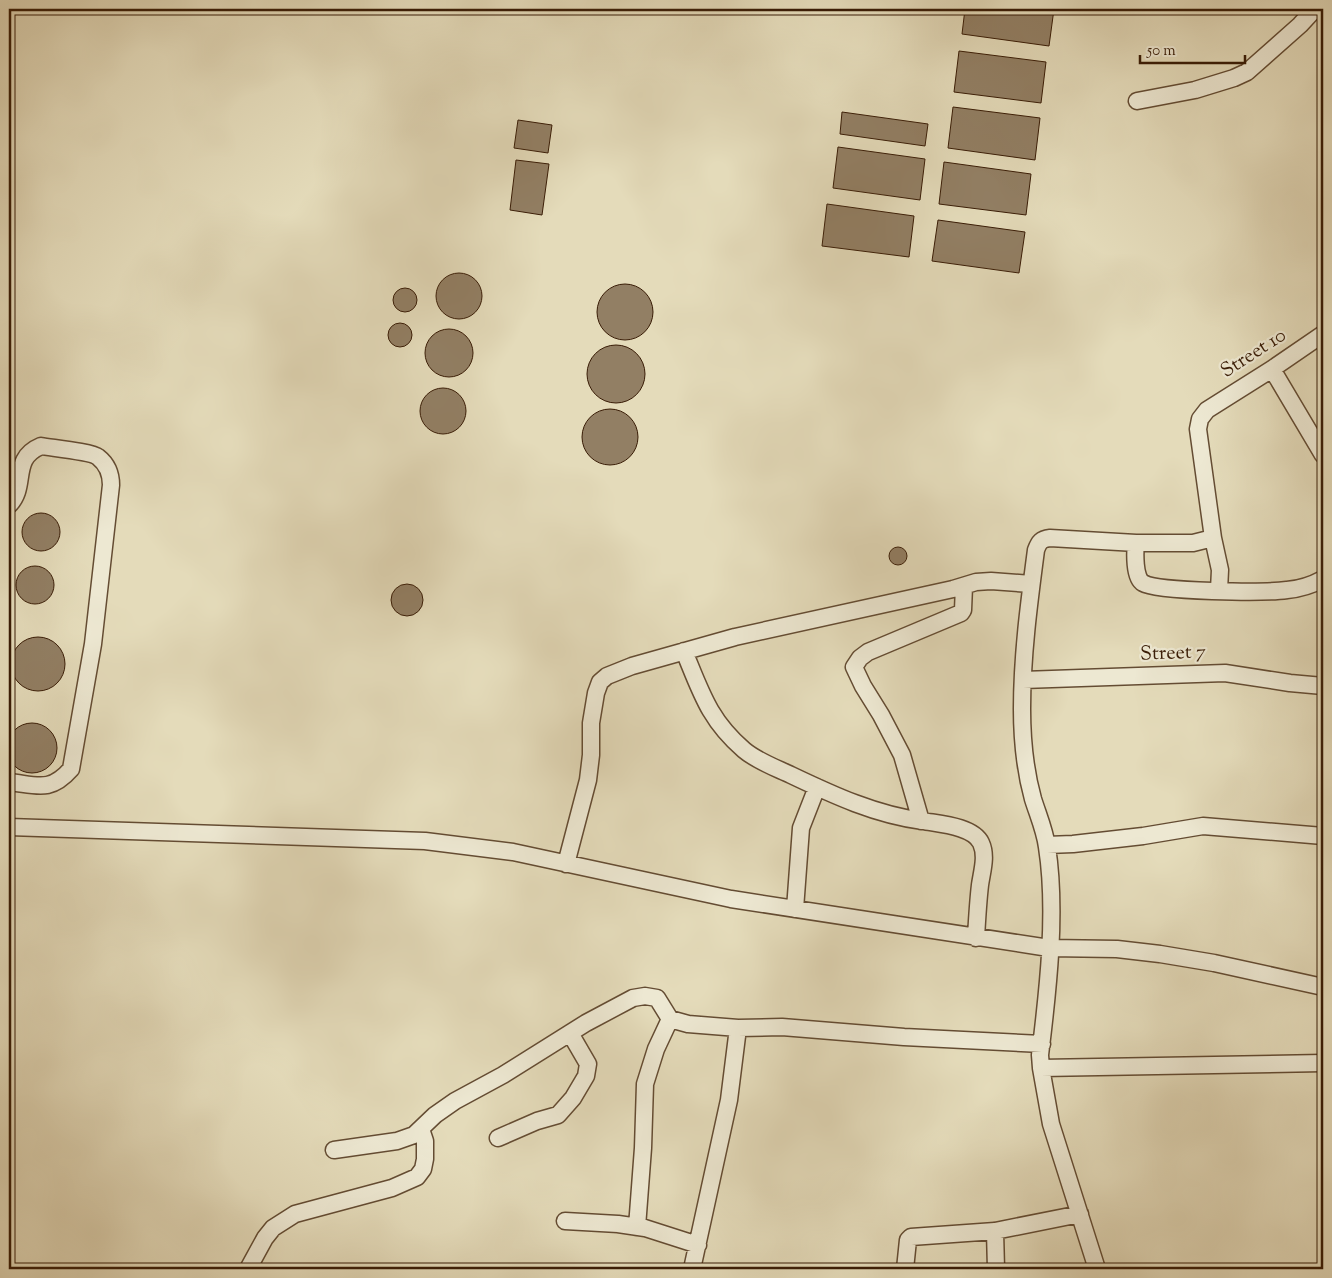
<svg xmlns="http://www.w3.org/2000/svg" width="1332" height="1278" font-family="'Sorts Mill Goudy',serif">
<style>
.building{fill:#927f64;stroke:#391c06}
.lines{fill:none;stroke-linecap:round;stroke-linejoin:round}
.minor-casing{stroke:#644c33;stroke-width:19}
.minor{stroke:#ede8d2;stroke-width:16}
.labels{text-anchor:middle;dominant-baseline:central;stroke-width:4.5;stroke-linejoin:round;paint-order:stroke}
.street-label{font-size:20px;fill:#391c06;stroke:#ede8d2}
</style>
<rect width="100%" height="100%" fill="#e4dbba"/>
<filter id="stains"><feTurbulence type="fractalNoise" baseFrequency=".004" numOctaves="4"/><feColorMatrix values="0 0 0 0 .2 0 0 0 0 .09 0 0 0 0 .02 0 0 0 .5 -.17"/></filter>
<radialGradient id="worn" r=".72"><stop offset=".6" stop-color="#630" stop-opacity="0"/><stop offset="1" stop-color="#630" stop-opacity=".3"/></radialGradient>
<path class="building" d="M965,9H1054L1049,46L962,34Z
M959,51L1046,62L1041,103L954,92Z
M953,107L1040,118L1035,160L948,148Z
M842,112L928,124L925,146L840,134Z
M518,120L552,125L548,153L514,148Z
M838,147L925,159L920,200L833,188Z
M516,160L549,164L542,215L510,210Z
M944,162L1031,174L1026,215L939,204Z
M827,204L914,216L909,257L822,246Z
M938,220L1025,232L1019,273L932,261Z
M436 296a23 23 0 1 1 46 0a23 23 0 1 1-46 0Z
M597 312a28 28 0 1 1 56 0a28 28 0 1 1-56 0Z
M393 300a12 12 0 1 1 24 0a12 12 0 1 1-24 0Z
M388 335a12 12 0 1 1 24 0a12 12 0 1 1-24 0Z
M425 353a24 24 0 1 1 48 0a24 24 0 1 1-48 0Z
M587 374a29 29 0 1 1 58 0a29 29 0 1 1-58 0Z
M420 411a23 23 0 1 1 46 0a23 23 0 1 1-46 0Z
M582 437a28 28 0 1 1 56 0a28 28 0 1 1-56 0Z
M9,460L18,461L14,488L9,487Z
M22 532a19 19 0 1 1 38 0a19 19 0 1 1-38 0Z
M889 556a9 9 0 1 1 18 0a9 9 0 1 1-18 0Z
M16 585a19 19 0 1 1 38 0a19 19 0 1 1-38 0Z
M391 600a16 16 0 1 1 32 0a16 16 0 1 1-32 0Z
M11 664a27 27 0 1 1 54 0a27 27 0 1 1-54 0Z
M7 748a25 25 0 1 1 50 0a25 25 0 1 1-50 0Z"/>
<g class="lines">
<g class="minor-casing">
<path id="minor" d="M1137,101L1195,90L1234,78L1247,72L1300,25L1312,12L1317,10L1323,11
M1272,369L1323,455
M9,505C28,486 10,459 41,446C52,448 92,452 98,457C107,464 111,474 111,485L93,644L71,769C50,793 37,785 9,782
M1213,538L1220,570L1219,590
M1136,543C1135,552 1134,578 1143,583C1158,592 1265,593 1287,590C1299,589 1312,585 1323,579
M684,651C701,692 709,720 744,750C757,761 776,768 791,775C833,795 876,815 923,821C939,824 973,826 981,843C987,856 982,871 980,885C978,902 977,920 976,938
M1023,680L1225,673L1290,683L1323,686
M921,821L902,755L881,715L863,686L854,667L860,658L868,652L961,613L963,610L964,586
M9,827L425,841L513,852L731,899L1049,948L1117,949L1160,954L1214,963L1323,987
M1047,845L1073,844L1143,836L1203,826L1323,836
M566,864L588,780L591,755V723L596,693L600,682L607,676L632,666L735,637L953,589L976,582L991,581L1031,584
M795,909L801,828L817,787
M1041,1068L1323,1063
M498,1138L537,1121L558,1115L573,1098L586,1076L588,1064L570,1033
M334,1150L397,1141L414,1135L435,1115L455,1101L503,1075L586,1023L633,998L645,996L657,998L670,1019L688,1024L738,1028L782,1027L904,1037L1042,1044
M565,1221L618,1224L645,1228L698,1245
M637,1227L643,1148L645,1084L656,1049L670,1019
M995,1231L996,1269
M248,1269L265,1238L273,1228L295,1214L392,1188L417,1177L423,1169L425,1159V1141L421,1129
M692,1269L729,1100L738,1028
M905,1269L908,1240L911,1237L995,1231L1080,1214
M1097,1269L1051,1124L1041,1068L1040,1055C1048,990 1057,911 1047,847C1045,831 1038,815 1033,799C1025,770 1022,739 1022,709C1022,656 1029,603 1036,550C1039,542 1041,539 1050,538L1136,543H1193L1213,538L1198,429L1200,419L1207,410L1272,369L1323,334"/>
</g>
<use href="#minor" class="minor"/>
</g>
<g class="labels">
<g class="street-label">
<text transform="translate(1254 354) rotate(-33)">Street 10</text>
<text transform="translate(1173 654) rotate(-2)">Street 7</text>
</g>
</g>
<rect width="1332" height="1278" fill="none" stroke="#e4dbba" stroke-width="30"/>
<rect x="10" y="10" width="1312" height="1258" fill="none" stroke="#391c06" stroke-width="2.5"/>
<rect x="15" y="15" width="1302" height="1248" fill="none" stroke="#391c06"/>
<path d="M1140 55v8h105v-8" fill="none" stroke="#391c06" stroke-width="2.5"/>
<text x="1147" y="55" font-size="15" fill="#391c06" stroke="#ede8d2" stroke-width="4" paint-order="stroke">50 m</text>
<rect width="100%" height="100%" filter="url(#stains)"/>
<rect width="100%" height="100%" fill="url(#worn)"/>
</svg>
